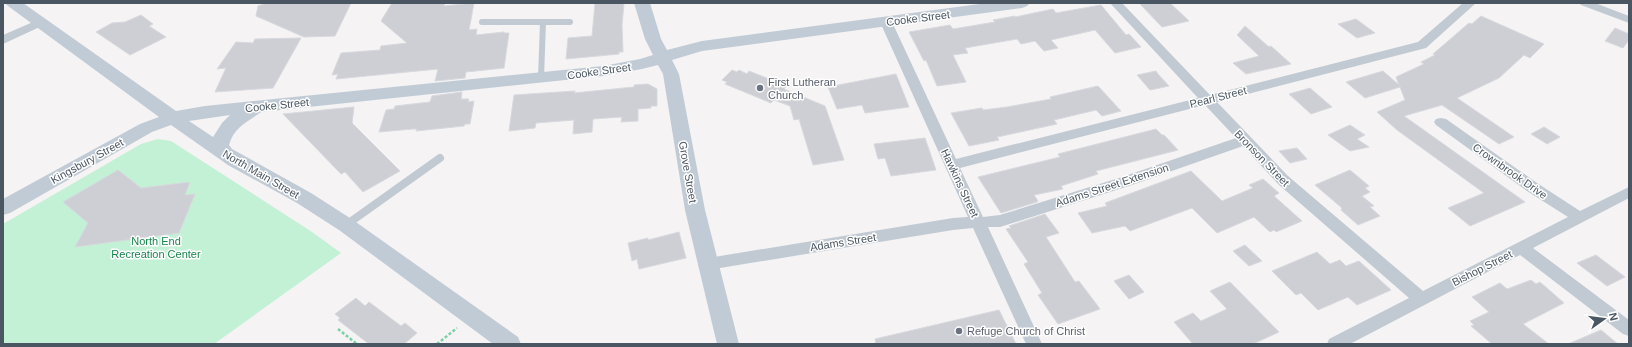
<svg xmlns="http://www.w3.org/2000/svg" width="1632" height="347" font-family="Arial,sans-serif">
<style>
.green{fill:#c3f1d5}
.building{fill:#cdcfd5;stroke:#d7d9de}
.lines{fill:none;stroke-linecap:round;stroke-linejoin:round}
.path{stroke:#7ad0a6;stroke-width:2.5;stroke-dasharray:3 2;stroke-linecap:butt}
.lane-far1{stroke:#c1cad2;stroke-width:6}
.lane{stroke:#c1cad2;stroke-width:8}
.street{fill:#c1cad2;fill-rule:evenodd}
.secondary{fill:#c1cbd6;fill-rule:evenodd}
.worship-dot{fill:#6b7280;stroke:#fff;stroke-width:1.5}
.labels{text-anchor:middle;dominant-baseline:central;stroke-width:3;stroke-linejoin:round;paint-order:stroke}
.street-label{font-size:11px;fill:#4a5661;stroke:#fff}
.worship-label{font-size:11px;fill:#5b616d;stroke:#fff;text-anchor:start}
.park-label{font-size:11px;fill:#17864f;stroke:#fff}
</style>
<rect width="100%" height="100%" fill="#f5f3f3"/>
<path class="green" d="M158,139L171,141L312,232L341,253L214,344H3V224L141,144Z"/>
<path class="building" d="M267,3H351L335,36L304,37L256,16L258,6Z
M392,3H445L444,6L474,3L469,30L477,29L476,35L504,32V33H509L504,68L466,72L465,78L435,81L438,69L336,79L338,74L332,75L341,53L380,50L381,46L407,43L381,21Z
M595,3H624L622,25L623,52H619V54L566,59L568,38L592,36Z
M1139,3H1170L1189,21L1162,27Z
M1101,5L1126,35L1129,34L1141,47L1115,53L1095,30L1051,40L1058,48L1044,51L1035,41L1021,44L1017,39L965,48L968,53L953,55L966,82L937,86L926,60L924,61L909,32L950,25L953,29L995,22L993,20L1015,16V17L1053,9L1056,13Z
M141,15L153,24L149,26L166,37L130,55L96,32L112,23L125,22Z
M1481,16L1544,44L1530,58L1524,55L1499,78L1457,98L1514,137L1499,144L1442,105L1404,116L1525,202L1470,226L1448,208L1484,193L1397,130L1377,112L1405,100L1400,87L1365,98L1346,82L1383,71L1399,85L1396,77L1424,64L1421,62L1435,55L1433,54L1469,23L1472,24Z
M1356,19L1375,33L1357,38L1338,24Z
M1245,26L1269,47L1271,46L1291,64L1246,74L1233,63L1259,56L1237,35Z
M1615,28L1629,34V40L1623,48L1605,41Z
M301,38L273,88L215,92L226,68L217,69L236,42L253,43L255,39Z
M732,70L737,72L739,70L747,74L749,71L787,86L784,89L825,106L844,160L813,165L799,119L794,120L790,106L774,100L771,103L725,84L727,82L722,80Z
M1156,71L1158,74L1169,86L1150,90L1137,75Z
M896,74L909,107L865,113L862,105L837,109L828,87Z
M648,84L657,89V106H651V108L638,109V121L621,122L622,117L593,119L592,132L573,134L574,120L536,123L535,128L509,131L514,95L575,91L574,93L634,87V85Z
M1098,86L1121,111L1102,116L1096,110L1054,120L1057,124L1002,136L997,137L999,140L969,146L951,113L982,108L983,110L1007,107L1051,99L1050,97Z
M1310,88L1332,107L1311,114L1289,94Z
M462,92L461,99H469L468,102L474,101L470,124H465L464,126L416,131L417,129H413L379,132L386,110L394,109L395,106L430,102L432,96Z
M354,107L352,123L400,171L363,192L345,172L341,174L283,114Z
M1350,125L1365,135L1357,139L1369,147L1350,151L1328,135Z
M1544,127L1560,137L1547,144L1531,134Z
M1156,129L1162,135H1164L1178,150L1096,171L1098,174L1061,186L1063,189L1034,195L1038,201L1037,202L1001,213L978,177L1060,157L1058,154Z
M925,138L936,170L891,176L885,158L878,159L874,144Z
M1297,148L1307,159L1290,163L1279,151Z
M118,170L141,188L190,182L185,195L195,194L179,233L75,247L88,223L63,202Z
M1350,170L1369,186L1365,188L1370,192L1362,196L1374,206L1370,207L1380,216L1358,225L1341,210L1342,208L1315,185Z
M1191,171L1222,201L1253,188L1249,185L1263,179L1279,193L1274,196L1302,221L1276,232L1274,230L1270,232L1254,217L1217,233L1192,208L1130,231L1125,226L1092,233L1078,213L1107,206L1105,203Z
M1045,214L1059,233L1046,237L1075,282L1079,281L1100,309L1058,324L1038,295L1042,293L1024,264L1028,262L1006,229L1011,228L1009,226Z
M679,232L686,258L639,269L637,259L632,261L628,243L648,238V240Z
M1245,245L1262,261L1249,266L1233,251Z
M1317,252L1330,264L1340,260L1346,266L1359,261L1391,290L1357,305L1348,297L1318,310L1301,293L1296,295L1272,271Z
M1596,255L1625,277L1607,286L1577,263Z
M1129,275L1144,292L1129,299L1114,281Z
M1531,280L1536,284L1540,282L1564,303L1523,324L1549,344H1492L1471,326L1474,325L1470,321L1489,312L1472,297L1500,283L1507,289Z
M1230,282L1279,332L1253,344H1193L1174,322L1193,313L1201,321L1227,309L1210,291Z
M356,298L365,306L369,302L401,326L405,323L417,333L404,344H369L338,320L340,318L335,314Z
M999,310L1016,344H876L875,339Z
M1601,330L1618,344H1568Z"/>
<g class="lines">
<path class="path" d="M338,329L357,344
M437,344L457,328"/>
<path class="lane-far1" d="M482,22H543L541,78
M543,22H570"/>
<path class="lane" d="M346,225L440,158"/>
<path class="street" d="M1110,3H1122L1210,95L1418,42L1463,3H1476L1426,48L1217,102L1288,176L1423,291L1568,217L1527,191L1436,125L1434,122L1436,119L1441,118L1446,119L1537,183L1580,211L1629,187V198L1533,248L1629,320V336L1623,334L1520,255L1350,344H1327L1329,339L1409,298L1278,184L1243,146L1132,185L1000,227H988L1042,344H1026L973,228L953,230L708,270L703,268L700,264L703,260L708,258L953,218L968,217L880,22L882,20H890L892,22L956,159L1198,98ZM1205,105L1236,138L1122,177L1000,215L983,217L960,168Z
M1579,3H1595L1629,16V23L1581,5Z
M40,19L44,21L46,23L44,25L3,44V35Z"/>
<path class="secondary" d="M5,3H23L176,111L205,106L603,66L640,59L653,55L645,39L634,3H650L661,39L667,50L702,41L987,3H1030L1027,6L1022,8L702,51L672,60L679,74L705,210L739,344H717L685,210L663,74L658,65L642,69L603,76L261,112C248,122 234,127 229,145L232,149L311,193L353,220L518,337L521,344H493L339,230L297,203L228,165L171,125L152,132L10,213L3,215V199L140,124L159,117L8,6ZM230,115L222,123L213,137L189,121Z"/>
</g>
<g class="worship-dot">
<circle cx="760" cy="88" r="4"/>
<circle cx="959" cy="331" r="4"/>
</g>
<g class="labels">
<g class="street-label">
<text transform="translate(918 18) rotate(-7)">Cooke Street</text>
<text transform="translate(599 71) rotate(-8)">Cooke Street</text>
<text transform="translate(1218 97) rotate(-14)">Pearl Street</text>
<text transform="translate(277 105) rotate(-6)">Cooke Street</text>
<text transform="translate(1262 158) rotate(46)">Bronson Street</text>
<text transform="translate(87 161) rotate(-29)">Kingsbury Street</text>
<text transform="translate(1510 171) rotate(35)">Crownbrook Drive</text>
<text transform="translate(688 172) rotate(80)">Grove Street</text>
<text transform="translate(261 174) rotate(30)">North Main Street</text>
<text transform="translate(960 183) rotate(65)">Hawkins Street</text>
<text transform="translate(1112 185) rotate(-18)">Adams Street Extension</text>
<text transform="translate(843 242) rotate(-9)">Adams Street</text>
<text transform="translate(1482 268) rotate(-27)">Bishop Street</text>
</g>
<g class="worship-label">
<text x="768" y="82">First Lutheran<tspan x="768" dy="13">Church</tspan></text>
<text x="967" y="331">Refuge Church of Christ</text>
</g>
<g class="park-label">
<text x="156" y="241">North End<tspan x="156" dy="13">Recreation Center</tspan></text>
</g>
</g>
<rect width="1632" height="347" fill="none" stroke="#4a5661" stroke-width="8"/>
<g transform="translate(1604 319) rotate(76)" stroke="#ffffff" stroke-width="3" paint-order="stroke">
<path d="M0-3L7 15L0 10L-7 15Z" fill="#4a5661"/>
<text y="-6" font-size="11" font-weight="bold" text-anchor="middle" fill="#4a5661">N</text>
</g>
</svg>
